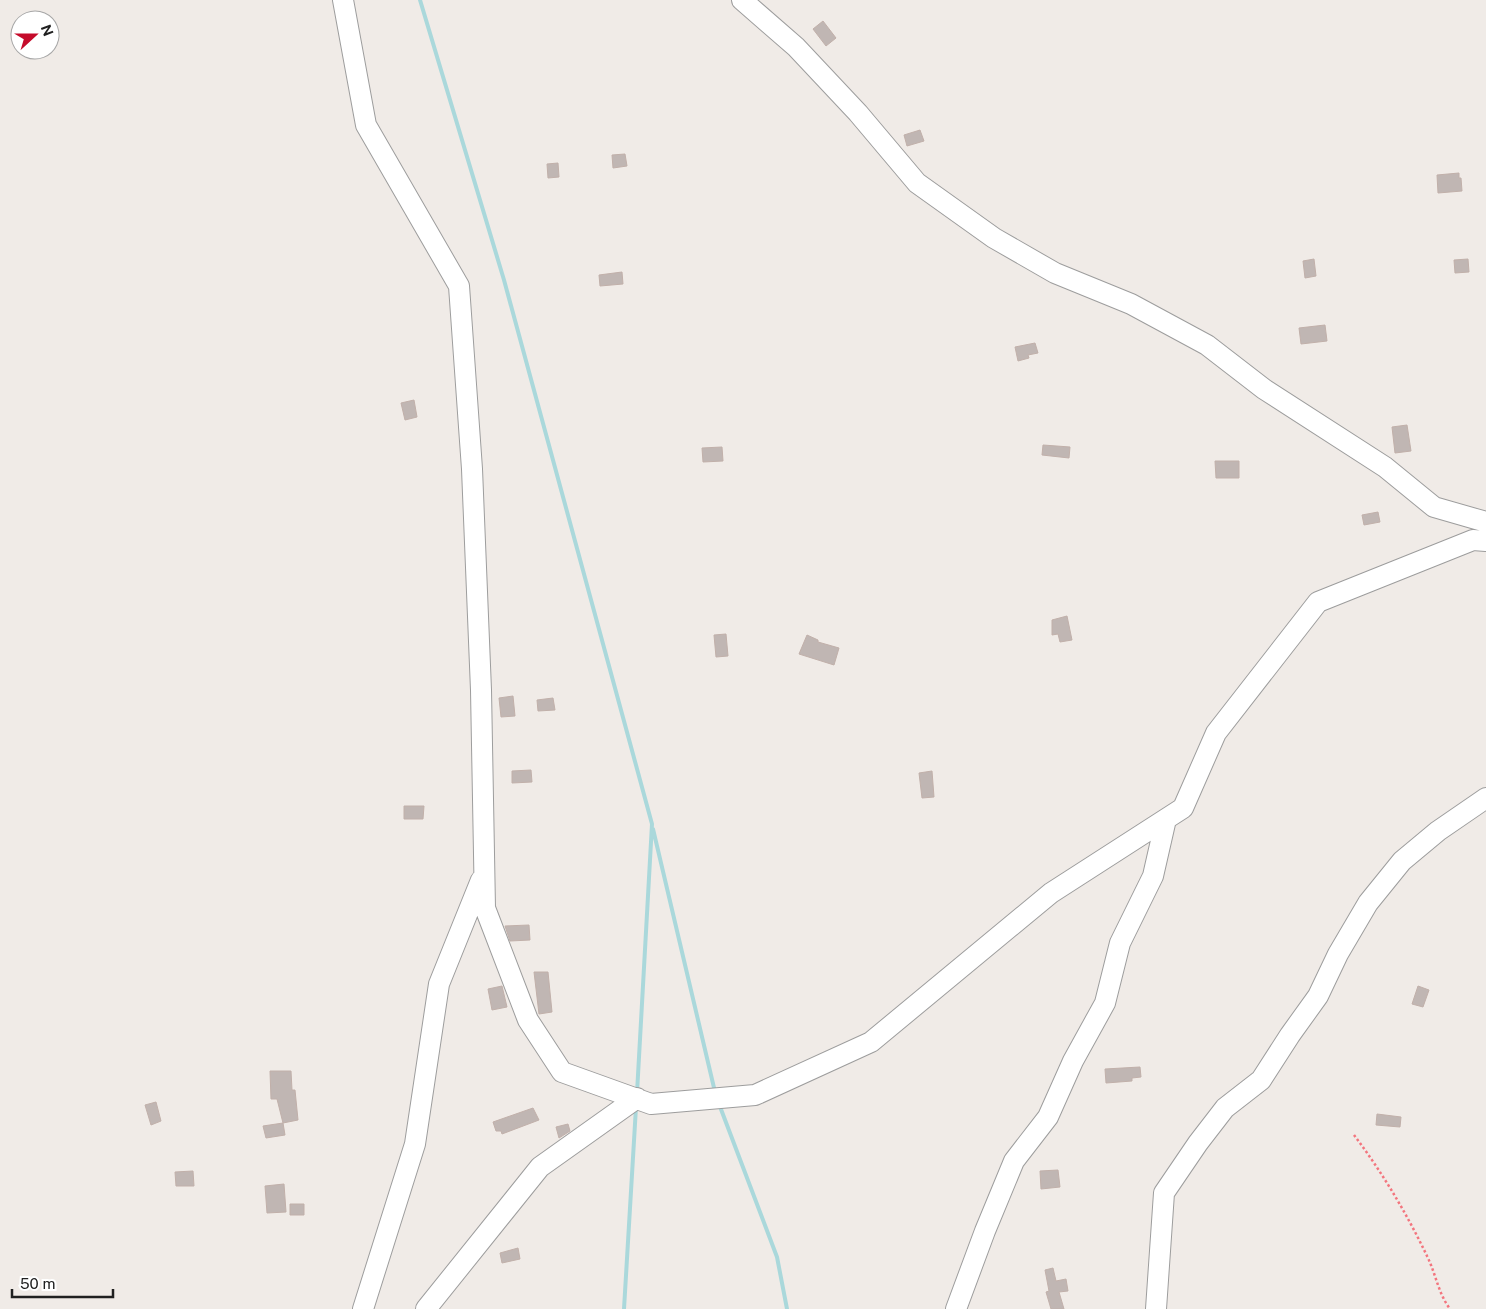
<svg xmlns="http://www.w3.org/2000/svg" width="1486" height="1309" font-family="'Public Sans',sans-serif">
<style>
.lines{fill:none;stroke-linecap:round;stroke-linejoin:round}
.stream{stroke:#aad8db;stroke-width:4}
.building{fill:#c0b6b3;stroke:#c1b0aa}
.minor-casing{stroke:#9d9d9d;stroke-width:22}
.path{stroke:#f3757e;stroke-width:2.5;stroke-dasharray:2.5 2.5;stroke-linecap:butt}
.minor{stroke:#fff;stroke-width:20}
</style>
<rect width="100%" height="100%" fill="#f0ebe7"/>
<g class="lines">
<path class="stream" d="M420,0L504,280L652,824L637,1093
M653,829L715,1092
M719,1104L777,1257L787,1309
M624,1309L636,1107"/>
</g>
<path class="building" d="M823,21L836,38L826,46L813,29Z
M920,130L924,141L907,146L904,135Z
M625,154L627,166L613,168L612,155Z
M558,163L559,177L548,178L547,164Z
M1459,173V178H1461L1462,191L1438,193L1437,175Z
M1314,259L1316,276L1305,278L1303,261Z
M1468,259L1469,272L1455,273L1454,260Z
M622,272L623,284L600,286L599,275Z
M1325,325L1327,341L1301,344L1299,328Z
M1035,343L1038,353L1028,355L1029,358L1018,361L1015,347Z
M414,400L417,417L405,420L401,403Z
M1407,425L1411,451L1395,453L1392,427Z
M1043,445L1070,447L1069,458L1042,455Z
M722,447L723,461L703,462L702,448Z
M1215,461H1239V478H1216Z
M1378,512L1380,522L1364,525L1362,515Z
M1067,616L1072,640L1060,642L1058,634L1052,635V620Z
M726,634L728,656L716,657L714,635Z
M807,635L818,640V642L839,648L834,665L799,654Z
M513,696L515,716L501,717L499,698Z
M553,698L555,710L538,711L537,700Z
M531,770L532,782L512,783V771Z
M932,771L934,797L922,798L919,773Z
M404,806H424L423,819H404Z
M529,925L530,940L510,941L505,926Z
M534,972H548L552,1012L539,1014Z
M502,986L507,1007L492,1010L488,989Z
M1418,986L1429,990L1423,1007L1412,1004Z
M1140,1067L1141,1077L1132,1078V1081L1106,1083L1105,1069Z
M270,1071H291L292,1090H295L298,1120L283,1123L277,1099H271Z
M156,1102L161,1121L151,1125L145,1105Z
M533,1108L539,1120L502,1134L501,1131H496L493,1122Z
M1377,1114L1401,1117L1400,1127L1376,1125Z
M283,1123L285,1135L266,1138L263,1126Z
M568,1124L570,1131L559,1138L556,1127Z
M1058,1170L1060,1187L1041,1189L1040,1171Z
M193,1171L194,1186H176L175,1172Z
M284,1184L286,1212L267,1213L265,1186Z
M290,1204H304V1215H290Z
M518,1248L520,1259L502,1263L500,1253Z
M1053,1268L1056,1281L1066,1279L1068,1291L1059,1292L1064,1309H1051L1046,1292L1049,1291L1045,1270Z"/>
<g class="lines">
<g class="minor-casing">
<path id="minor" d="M343,0L366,125L459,286L472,469L481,690L485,908L528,1020L562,1072L651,1104L755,1095L871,1042L1051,893L1183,808L1216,733L1318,602L1473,540L1486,541
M742,0L796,47L858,113L917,183L994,238L1055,273L1131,304L1207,345L1264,389L1385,467L1434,507L1486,522
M363,1309L415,1144L439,984L481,880
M426,1309L540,1167L637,1098
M956,1309L985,1231L1014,1161L1048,1117L1073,1061L1105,1003L1120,943L1153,876L1166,819
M1156,1309L1164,1193L1198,1143L1225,1108L1261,1080L1290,1035L1318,996L1338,954L1368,903L1402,861L1438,831L1486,798"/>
</g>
<path class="path" d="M1354,1135C1382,1172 1407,1214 1427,1256C1436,1274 1438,1293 1450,1309"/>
<use href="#minor" class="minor"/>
</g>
<g transform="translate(35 35) rotate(69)"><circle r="24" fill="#ffffff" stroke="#a6a6a6"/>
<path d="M0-4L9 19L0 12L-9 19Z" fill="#c50b2b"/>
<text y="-8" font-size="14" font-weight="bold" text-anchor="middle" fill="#202020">N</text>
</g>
<path d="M12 1289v8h101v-8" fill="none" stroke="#202020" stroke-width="2.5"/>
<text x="20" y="1289" font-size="15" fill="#202020" stroke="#ffffff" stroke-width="4" paint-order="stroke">50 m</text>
</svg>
